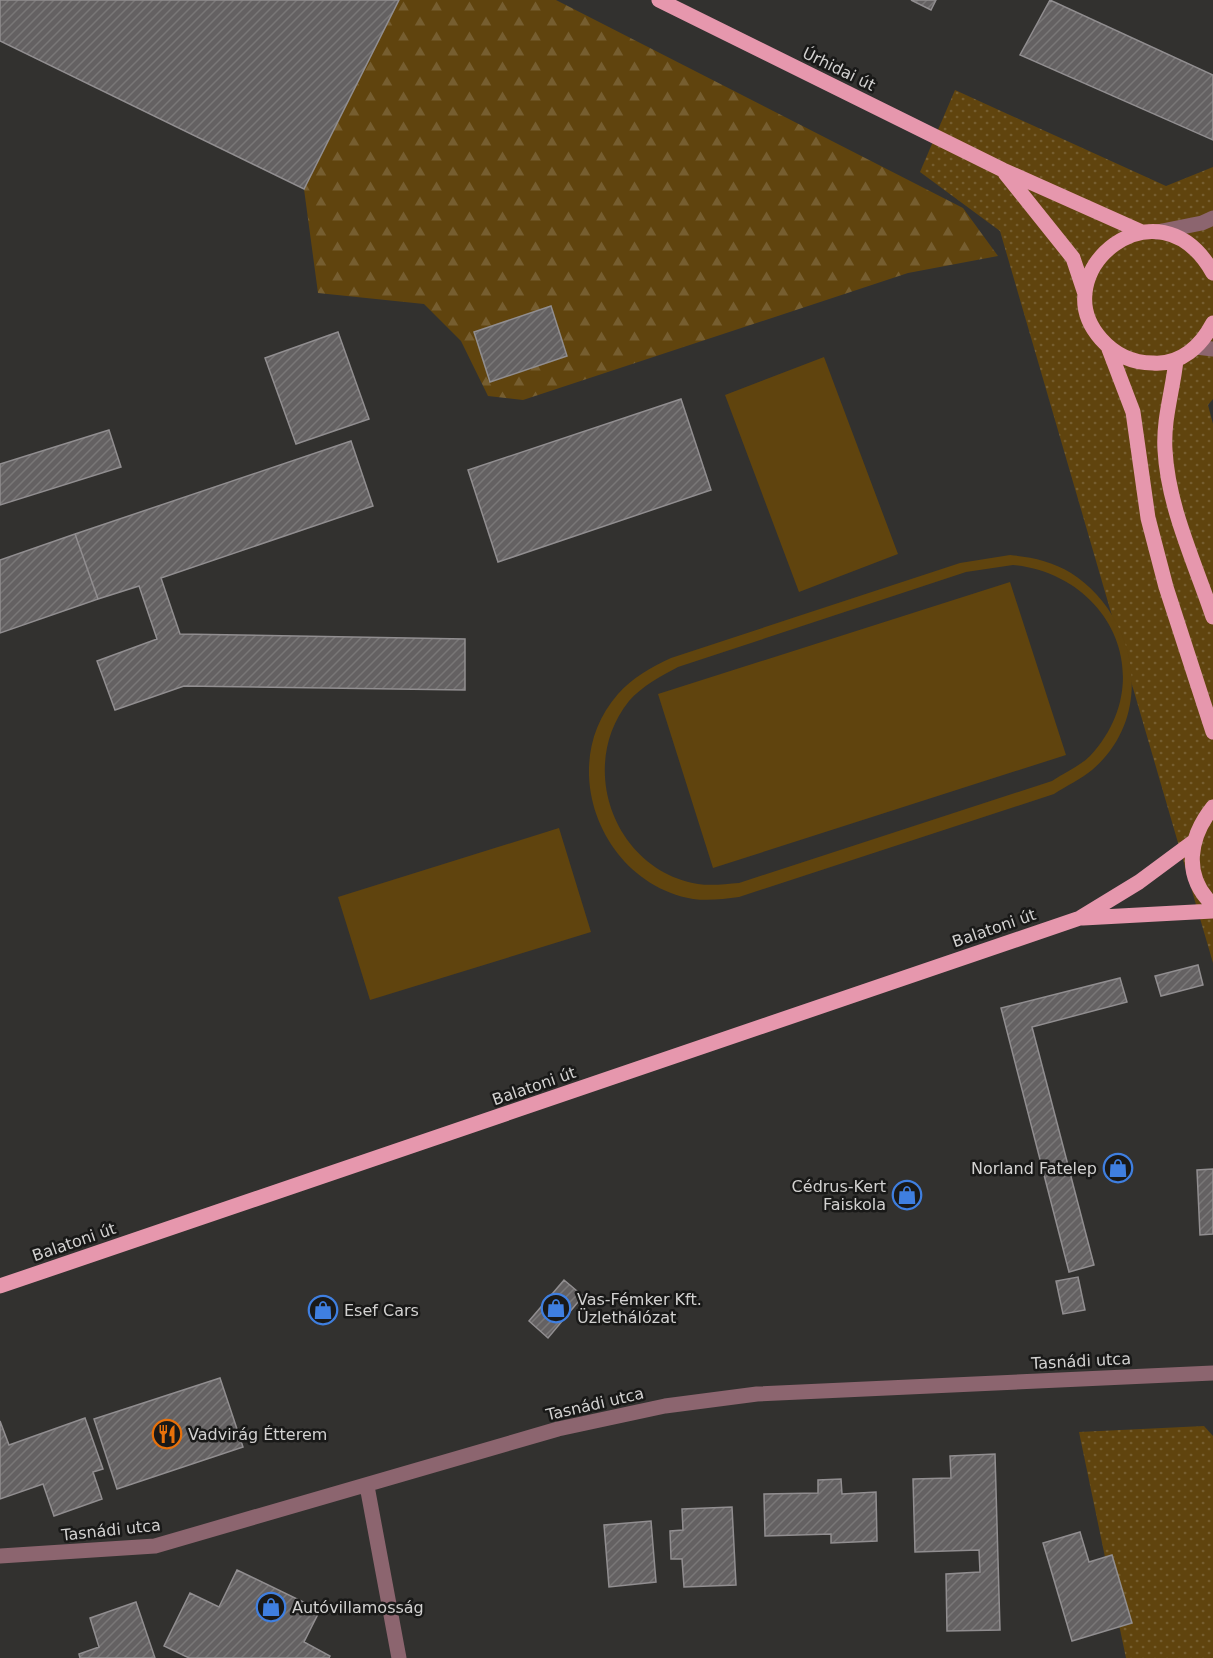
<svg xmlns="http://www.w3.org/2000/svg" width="1213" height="1658" font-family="'DejaVu Sans',sans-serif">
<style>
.grass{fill:url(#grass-dots)}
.forest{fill:url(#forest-firs)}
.pitch{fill:#60440e;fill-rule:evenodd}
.building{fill:url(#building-hatch);stroke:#918e90;stroke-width:1.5}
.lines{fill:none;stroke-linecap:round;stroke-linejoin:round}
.minor{stroke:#8c656f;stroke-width:15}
.major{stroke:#e697ad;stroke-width:15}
.labels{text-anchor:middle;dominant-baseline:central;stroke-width:5;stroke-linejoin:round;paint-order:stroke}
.street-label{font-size:16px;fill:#d2d1d0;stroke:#191918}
.poi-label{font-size:16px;fill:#d2d1d0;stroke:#191918;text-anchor:start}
</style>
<defs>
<pattern id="grass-dots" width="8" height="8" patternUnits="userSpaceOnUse" patternTransform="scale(1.5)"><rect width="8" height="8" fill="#60440e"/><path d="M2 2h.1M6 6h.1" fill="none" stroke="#765e30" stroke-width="1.8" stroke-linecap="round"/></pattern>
<pattern id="forest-firs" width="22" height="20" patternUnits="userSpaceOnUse" patternTransform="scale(1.5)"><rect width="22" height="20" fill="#60440e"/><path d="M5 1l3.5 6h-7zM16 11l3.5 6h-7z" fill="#765e30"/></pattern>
<pattern id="building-hatch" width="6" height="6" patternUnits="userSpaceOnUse" patternTransform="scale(1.5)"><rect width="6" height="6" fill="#646162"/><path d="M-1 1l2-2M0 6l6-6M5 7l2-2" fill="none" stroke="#797777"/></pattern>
</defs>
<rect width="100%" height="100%" fill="#32312f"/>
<path class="grass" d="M955,90L1166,186L1213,167V399L1208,405L1213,424V963L1000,231L920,172Z
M1204,1426L1213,1436V1658H1126L1079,1432Z"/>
<path class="forest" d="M399,0H556L963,208L998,256L908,273L523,400L488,396L461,341L424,304L318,293L304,189Z"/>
<path class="pitch" d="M824,357L898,554L799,592L725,395Z
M1010,555C1031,557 1052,561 1071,573C1137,615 1157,715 1092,770C1081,779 1066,786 1054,794L739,897C724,899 708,901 693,899C601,883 555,765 618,694C632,678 651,667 671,658L960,563ZM1013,565C1111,575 1160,680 1090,756C1080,766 1064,773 1052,781L739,883C726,884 711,886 698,884C615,870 576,767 629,701C642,686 661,676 678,667L966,572Z
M1010,582L1066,755L713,868L658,694Z
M559,828L591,932L370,1000L338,897Z"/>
<path class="building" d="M0,0H399L304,189L0,41Z
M911,0H936L931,10Z
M1050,0L1213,75V140L1020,55Z
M551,306L567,356L490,382L474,332Z
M338,332L369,419L296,444L265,358Z
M681,399L711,490L498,562L468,470Z
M109,430L121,467L0,505V464Z
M351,441L373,506L161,578L180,634L465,639V690L184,686L115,710L97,661L157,639L139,586L98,599L75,534Z
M75,534L98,599L0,633V560Z
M1198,965L1203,985L1161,996L1155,976Z
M1120,978L1127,1002L1032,1027L1094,1265L1069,1272L1001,1008Z
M1213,1169V1234L1200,1235L1197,1170Z
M1078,1277L1085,1310L1063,1314L1056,1281Z
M564,1280L583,1296L548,1338L529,1321Z
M220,1378L243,1447L117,1489L94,1419Z
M85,1418L103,1469L93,1472L102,1499L54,1516L43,1484L0,1499V1421L9,1445Z
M995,1454L1000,1630L947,1631L946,1574L980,1572L979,1550L915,1552L913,1479L951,1478L950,1456Z
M841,1479L842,1494L876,1492L877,1541L831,1543V1534L765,1536L764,1494L818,1493V1480Z
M732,1507L736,1585L684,1587L682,1559H671L670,1531L683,1530L682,1509Z
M651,1521L656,1582L609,1587L604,1525Z
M1080,1532L1089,1562L1112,1555L1132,1623L1072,1641L1043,1543Z
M237,1570L320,1610L304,1642L330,1656L329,1658H189L164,1646L190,1593L219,1607Z
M136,1602L155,1658H80L79,1654L99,1647L90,1618Z"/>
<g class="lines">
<path class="minor" d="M1157,232L1202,223L1213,218
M1196,347L1213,349
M367,1486L399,1658
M0,1556L155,1546L558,1429L665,1406L757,1394L1213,1373"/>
<path class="major" d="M659,0L1003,170L1142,232
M1005,173L1073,258L1085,294
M1213,273C1158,175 1042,273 1101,339C1115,355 1131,363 1153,363C1181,365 1201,346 1213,323
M1109,349L1133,412L1148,518L1166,587L1213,732
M1176,360C1173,390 1163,419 1165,450C1168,507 1195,563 1213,617
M1213,807C1189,837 1182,876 1213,905
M1083,918L1213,911
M0,1286L1080,918L1139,882L1193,842"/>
</g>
<defs>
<g id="shop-ring" transform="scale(1.5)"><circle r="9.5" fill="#191918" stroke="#3f7fe0" stroke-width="1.5"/><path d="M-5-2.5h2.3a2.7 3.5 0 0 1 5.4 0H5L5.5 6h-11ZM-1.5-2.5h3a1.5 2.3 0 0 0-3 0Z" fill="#3f7fe0"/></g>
<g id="restaurant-ring" transform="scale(1.5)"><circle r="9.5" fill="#191918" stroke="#e8710a" stroke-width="1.5"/><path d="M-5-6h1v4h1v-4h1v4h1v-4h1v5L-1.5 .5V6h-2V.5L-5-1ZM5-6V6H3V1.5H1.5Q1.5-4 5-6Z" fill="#e8710a"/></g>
</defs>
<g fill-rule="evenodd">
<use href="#shop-ring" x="1118" y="1168"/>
<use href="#shop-ring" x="907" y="1195"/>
<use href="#shop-ring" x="556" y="1308"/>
<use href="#shop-ring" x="323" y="1310"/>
<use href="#restaurant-ring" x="167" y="1434"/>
<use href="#shop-ring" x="271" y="1607"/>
</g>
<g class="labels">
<g class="street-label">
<text transform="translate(839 69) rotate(26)">Úrhidai út</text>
<text transform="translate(994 928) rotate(-19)">Balatoni út</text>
<text transform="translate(534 1086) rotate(-19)">Balatoni út</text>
<text transform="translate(74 1242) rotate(-19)">Balatoni út</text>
<text transform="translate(1081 1361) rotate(-3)">Tasnádi utca</text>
<text transform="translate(595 1404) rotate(-13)">Tasnádi utca</text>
<text transform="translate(111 1530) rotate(-6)">Tasnádi utca</text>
</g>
<g class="poi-label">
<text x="1097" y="1168" text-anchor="end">Norland Fatelep</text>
<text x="886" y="1186" text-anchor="end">Cédrus-Kert<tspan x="886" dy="18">Faiskola</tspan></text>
<text x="577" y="1299">Vas-Fémker Kft.<tspan x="577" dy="18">Üzlethálózat</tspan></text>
<text x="344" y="1310">Esef Cars</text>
<text x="188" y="1434">Vadvirág Étterem</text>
<text x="292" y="1607">Autóvillamosság</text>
</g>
</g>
</svg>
